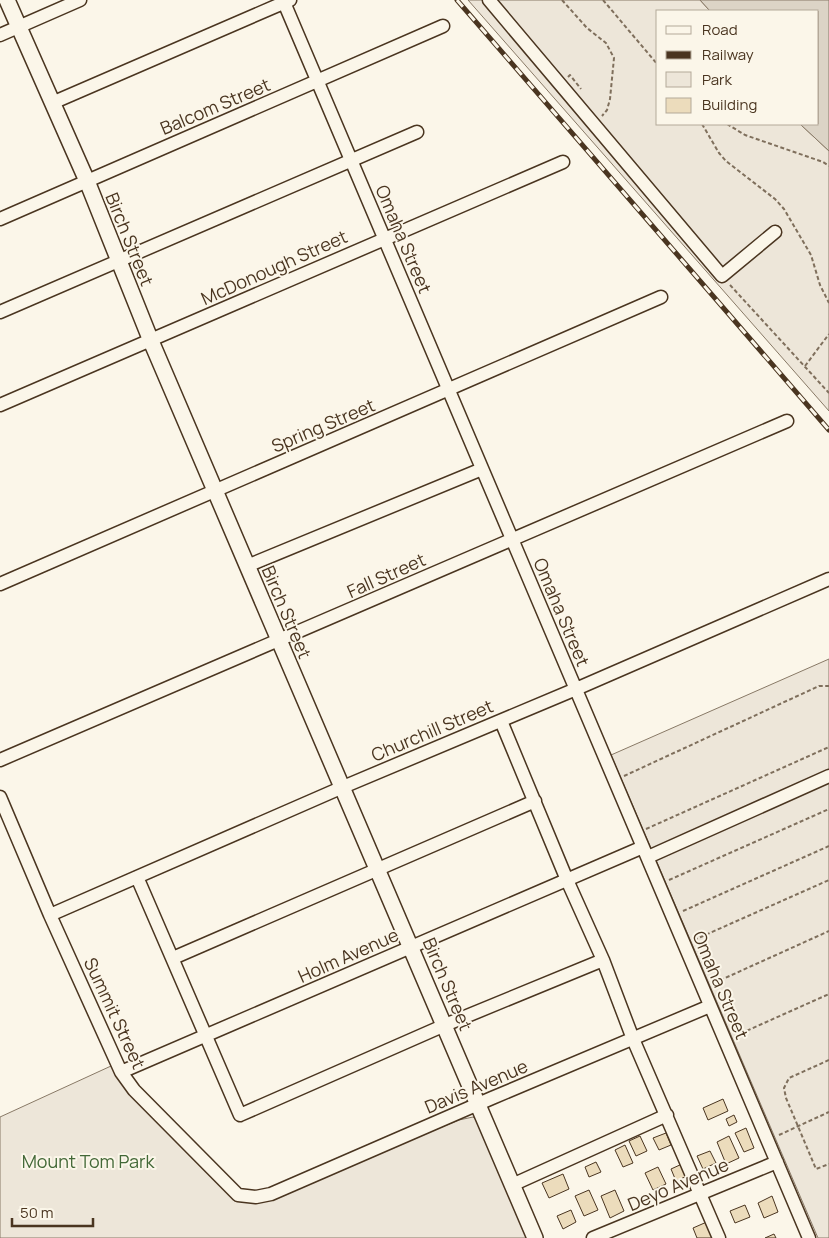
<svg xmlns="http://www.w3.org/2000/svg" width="829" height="1238" font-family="Manrope,sans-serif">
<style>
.green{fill:#ede6d9;stroke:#887966}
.water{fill:#dcd4c6;stroke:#887966}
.building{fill:#ecdcbc;stroke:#4a3520}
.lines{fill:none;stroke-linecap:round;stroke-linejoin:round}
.minor-casing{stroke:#4a3520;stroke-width:15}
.major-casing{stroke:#4a3520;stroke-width:18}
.path{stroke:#7f6f5c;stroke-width:2;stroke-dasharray:4 2.5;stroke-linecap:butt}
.minor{stroke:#fbf6e9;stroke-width:12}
.major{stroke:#fbf6e9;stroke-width:15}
.rail-casing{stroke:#4a3520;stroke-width:5}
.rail{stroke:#fbf6e9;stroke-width:3;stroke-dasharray:9;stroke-linecap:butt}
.labels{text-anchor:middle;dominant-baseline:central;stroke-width:4;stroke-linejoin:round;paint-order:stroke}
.street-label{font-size:18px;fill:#4a3520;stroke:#fbf6e9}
.park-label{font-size:18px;fill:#436837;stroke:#fbf6e9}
</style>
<rect width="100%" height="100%" fill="#fbf6e9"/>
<path class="green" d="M468,0H700L710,11H658V124H800L829,151V411Z
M829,659V1238H818L611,755Z
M111,1066L132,1097L237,1199L241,1201L405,1142L459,1120L473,1117L477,1120L528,1238H0V1117Z"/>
<path class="water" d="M700,0H829V151L800,124H818V11H710Z"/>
<path class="building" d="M723,1099L728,1111L708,1120L703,1108Z
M734,1115L737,1122L729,1126L726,1119Z
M746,1128L754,1148L744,1152L735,1133Z
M666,1133L671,1145L659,1150L653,1138Z
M640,1136L647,1151L636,1156L629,1141Z
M729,1136L739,1158L726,1164L717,1142Z
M625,1145L633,1163L623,1167L615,1150Z
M710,1151L716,1163L703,1169L697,1156Z
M596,1162L601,1172L589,1177L585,1167Z
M682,1164L687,1176L676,1181L671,1169Z
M658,1167L666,1184L653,1190L645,1173Z
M563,1174L569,1189L549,1198L542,1183Z
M589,1190L598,1210L584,1216L575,1196Z
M615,1190L624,1211L610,1218L601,1196Z
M772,1196L778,1212L764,1218L758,1203Z
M745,1205L750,1217L735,1223L730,1211Z
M571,1210L576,1222L563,1229L557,1216Z
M709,1221L716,1238H697L693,1228Z
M774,1234L776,1238H765Z"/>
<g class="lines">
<g class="minor-casing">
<path id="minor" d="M283,0L809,1238
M489,0L722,276L775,232
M0,35L80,0
M52,103L290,0
M0,219L443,26
M0,312L417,132
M0,405L563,162
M247,566L482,469
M0,584L661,297
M501,721L567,880L603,960L633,1039L719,1238
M0,760L787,421
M0,797L50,915L121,1072L134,1090L238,1195L256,1197L271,1194L492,1098L710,1006
M648,857L829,776
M137,877L240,1115L445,1025L603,960
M50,915L343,787L576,689L829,579
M173,958L535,801
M121,1072L643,847
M512,1185L667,1115
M593,1238L777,1162"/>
</g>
<g class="major-casing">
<path id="major" d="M7,0L87,181L151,341L535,1238"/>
</g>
<path class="path" d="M562,0L587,28L606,43L614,58L610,99L607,110L602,116
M603,0L658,65
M568,77L570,75L581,89
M702,124L719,153L726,161L775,199L784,209L811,255L820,285L829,303
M727,124L745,135L823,162L829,166
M730,285L829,393
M805,366L829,334
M624,776L819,686H829
M646,829L829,747
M669,880L829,809
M683,911L829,846
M694,940L829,880
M714,983L829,931
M735,1036L829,994
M829,1060L789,1078L784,1088L786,1098L816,1169L829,1164
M779,1135L829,1112"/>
<use href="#minor" class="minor"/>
<use href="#major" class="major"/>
<g class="rail-casing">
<path id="rail" d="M457,0L829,430"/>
</g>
<use href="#rail" class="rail"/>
</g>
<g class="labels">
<g class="street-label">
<text transform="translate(215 106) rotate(-23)">Balcom Street</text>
<text transform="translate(130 239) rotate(68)">Birch Street</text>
<text transform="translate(404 239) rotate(67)">Omaha Street</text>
<text transform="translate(274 267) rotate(-24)">McDonough Street</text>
<text transform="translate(323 425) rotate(-23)">Spring Street</text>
<text transform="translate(386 575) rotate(-24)">Fall Street</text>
<text transform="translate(287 612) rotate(67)">Birch Street</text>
<text transform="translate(562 612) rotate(67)">Omaha Street</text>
<text transform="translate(432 730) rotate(-23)">Churchill Street</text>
<text transform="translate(348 955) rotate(-24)">Holm Avenue</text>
<text transform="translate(448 984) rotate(67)">Birch Street</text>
<text transform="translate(721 985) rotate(67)">Omaha Street</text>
<text transform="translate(115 1013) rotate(65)">Summit Street</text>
<text transform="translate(476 1086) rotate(-23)">Davis Avenue</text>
<text transform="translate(678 1184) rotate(-23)">Deyo Avenue</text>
</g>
<g class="park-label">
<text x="88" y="1161">Mount Tom Park</text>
</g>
</g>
<rect x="656" y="10" width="162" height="115" fill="#fbf6e9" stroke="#b4a999"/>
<rect x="666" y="26" width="25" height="8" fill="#fbf6e9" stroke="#b4a999"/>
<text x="702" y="35" font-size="15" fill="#4a3520">Road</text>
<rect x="666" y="51" width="25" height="8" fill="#4a3520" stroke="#b4a999"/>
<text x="702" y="60" font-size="15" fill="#4a3520">Railway</text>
<rect x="666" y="72" width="25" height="15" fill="#ede6d9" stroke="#b4a999"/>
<text x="702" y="85" font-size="15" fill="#4a3520">Park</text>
<rect x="666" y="98" width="25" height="15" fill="#ecdcbc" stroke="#b4a999"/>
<text x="702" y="110" font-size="15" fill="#4a3520">Building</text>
<path d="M12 1218v8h81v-8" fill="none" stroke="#4a3520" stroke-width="2.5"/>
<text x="20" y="1218" font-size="15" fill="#4a3520" stroke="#fbf6e9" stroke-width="4" paint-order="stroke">50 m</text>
</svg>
